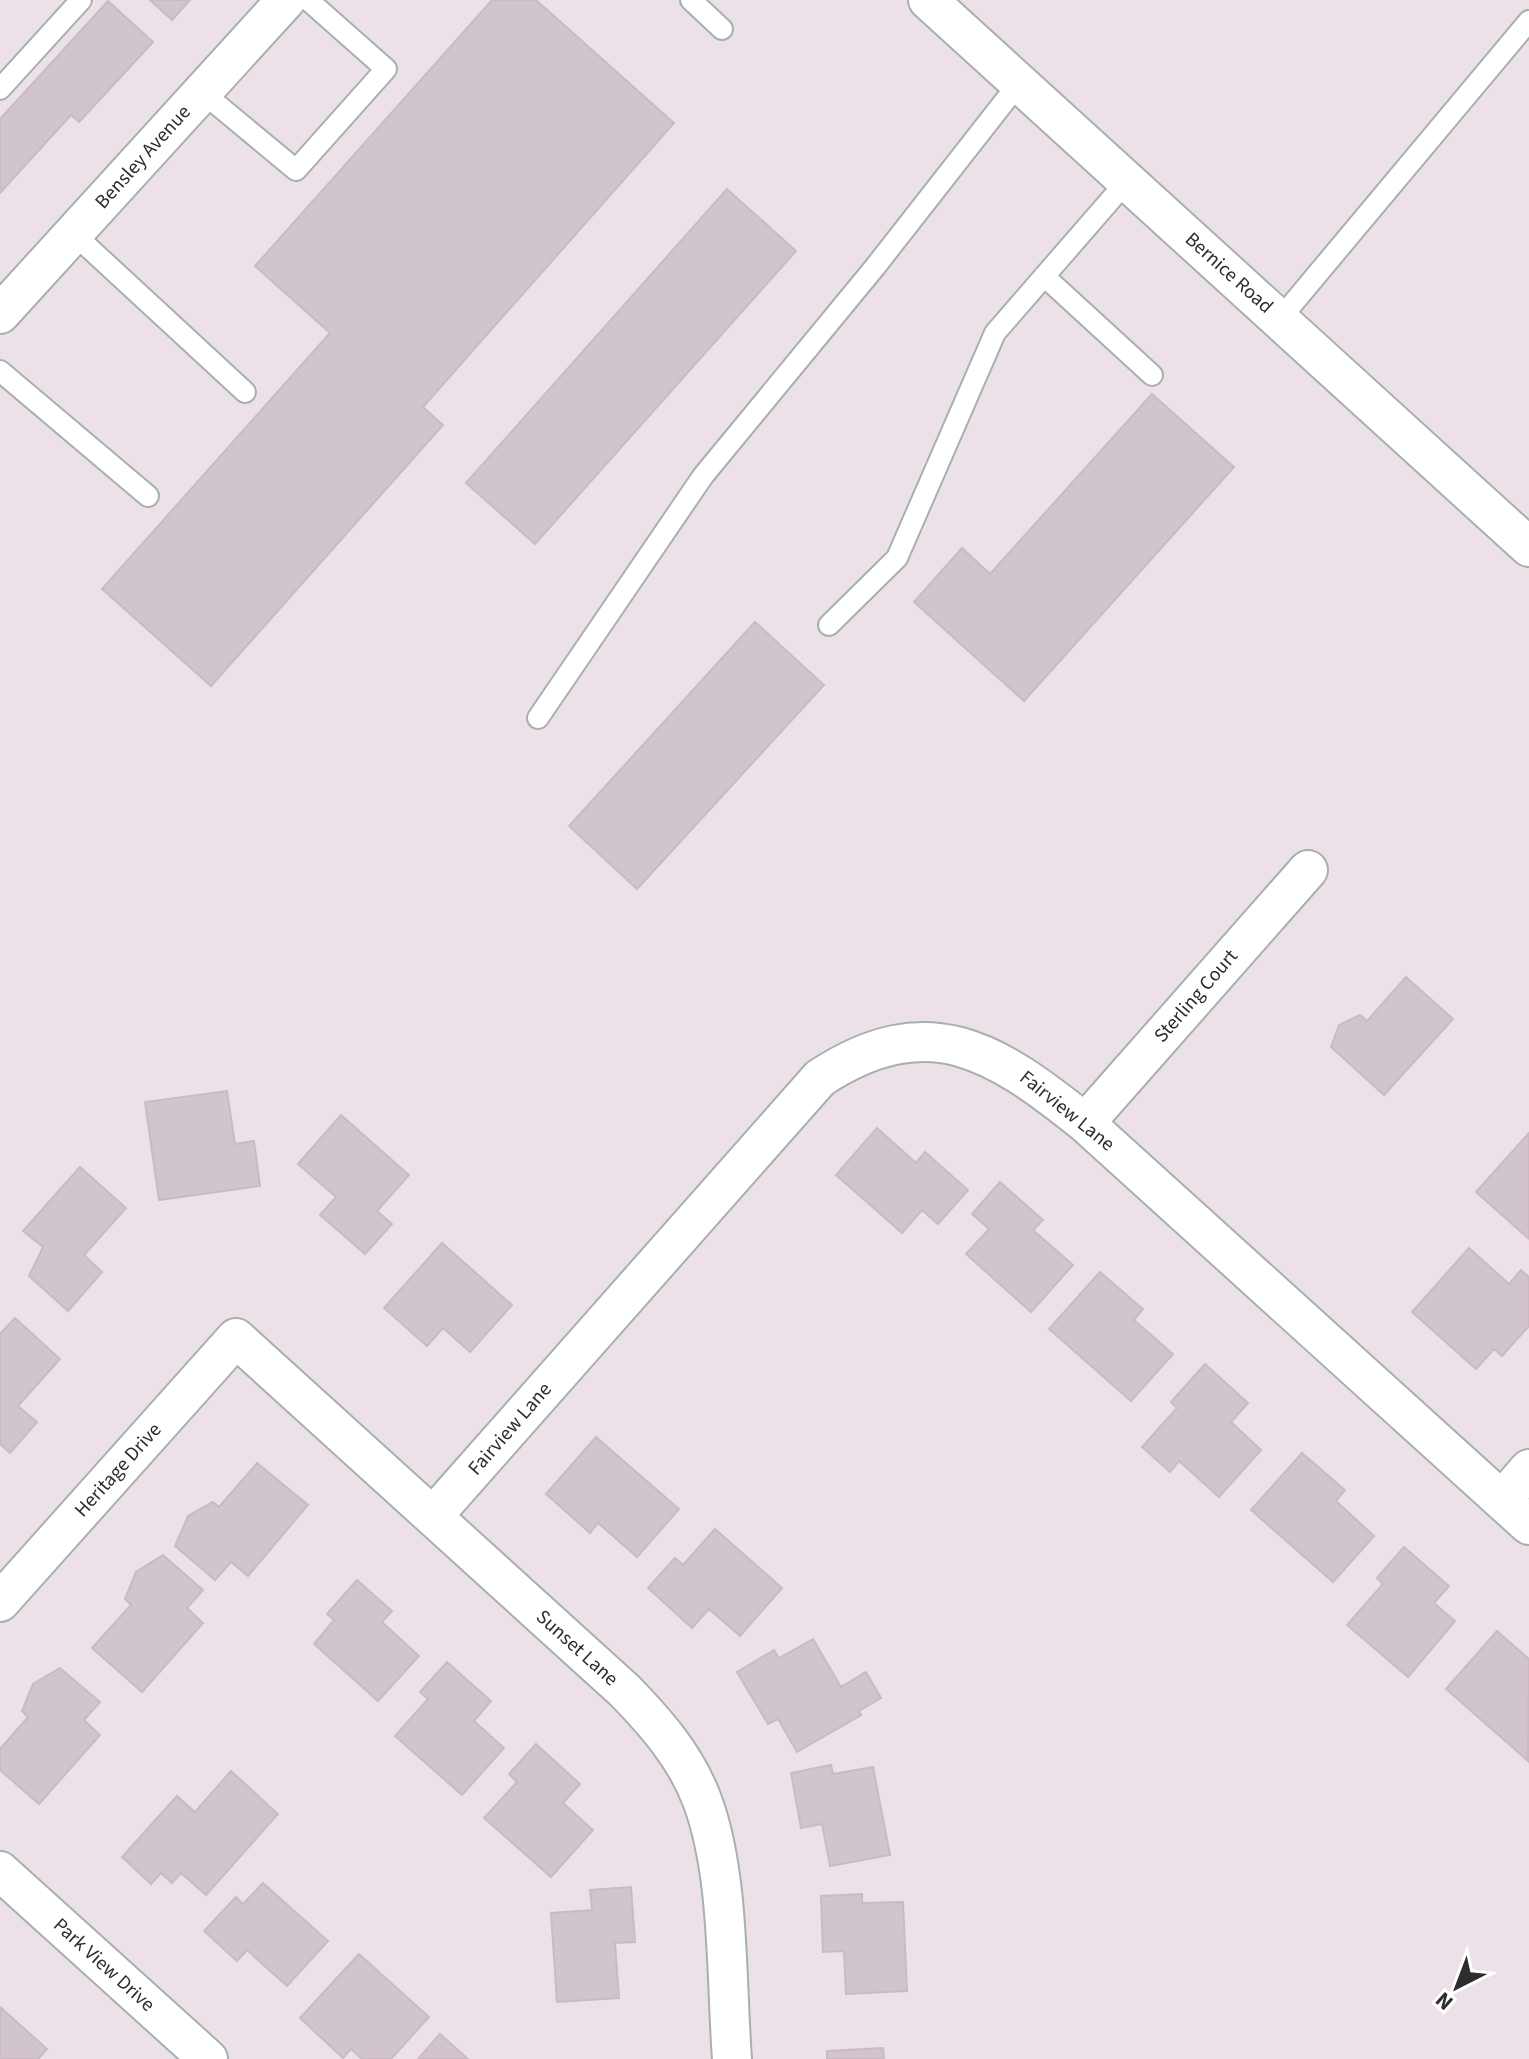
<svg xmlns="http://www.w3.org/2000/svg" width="1529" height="2059" font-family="'Source Sans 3',sans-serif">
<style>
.building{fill:#d0c5cc;stroke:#c9bac3;stroke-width:2}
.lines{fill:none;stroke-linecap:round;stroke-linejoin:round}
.lane-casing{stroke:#a7b1ac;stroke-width:24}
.street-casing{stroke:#a7b1ac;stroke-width:42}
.lane{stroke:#fff;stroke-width:20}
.street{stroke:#fff;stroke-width:38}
.labels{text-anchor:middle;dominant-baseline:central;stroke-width:8;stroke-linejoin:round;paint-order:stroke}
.street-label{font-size:20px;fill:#2d2d2d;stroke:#fff}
</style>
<rect width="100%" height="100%" fill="#ede1e9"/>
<path class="building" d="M150,0H190L172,20Z
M492,0H536L674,123L423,407L443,425L211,686L102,589L330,333L255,266Z
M108,1L153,42L79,122L71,115L0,193V119Z
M727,189L796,251L535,544L466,483Z
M1152,394L1234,467L1024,701L914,602L962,548L990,574Z
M755,622L824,685L637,889L569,826Z
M1406,977L1453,1019L1384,1095L1331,1047L1339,1025L1360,1015L1367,1021Z
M227,1091L235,1144L254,1141L260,1186L159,1200L145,1102Z
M341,1115L409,1175L377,1211L392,1224L365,1254L320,1215L336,1197L298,1164Z
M877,1128L916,1163L925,1152L968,1190L938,1224L922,1210L902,1233L836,1175Z
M1529,1133V1239L1476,1192Z
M80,1167L126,1208L84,1255L102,1272L68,1311L29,1276L43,1247L23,1231Z
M1000,1182L1043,1220L1033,1230L1073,1265L1031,1312L966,1254L989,1229L972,1214Z
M442,1243L512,1305L470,1352L443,1328L427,1346L384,1308Z
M1469,1248L1509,1284L1521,1270L1529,1277V1326L1502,1356L1494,1349L1476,1369L1412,1312Z
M1100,1272L1143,1309L1134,1320L1173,1354L1131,1401L1049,1329Z
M15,1318L60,1359L18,1406L37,1422L10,1453L0,1444V1334Z
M1205,1364L1248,1403L1231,1422L1261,1450L1219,1497L1179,1461L1170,1472L1142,1447L1177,1408L1171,1402Z
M596,1437L679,1509L637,1557L598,1523L590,1533L546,1494Z
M1302,1453L1345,1490L1336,1501L1374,1536L1333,1582L1251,1510Z
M257,1463L308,1505L248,1576L231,1562L215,1580L175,1546L188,1516L213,1502L219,1507Z
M715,1529L782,1588L740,1636L709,1609L692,1628L648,1588L675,1558L683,1565Z
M1404,1547L1449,1586L1434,1603L1455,1621L1408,1677L1347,1625L1383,1584L1377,1578Z
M163,1555L203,1590L187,1608L203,1623L142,1692L92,1648L131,1605L125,1599L136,1572Z
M357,1580L392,1611L382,1622L419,1656L378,1701L314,1644L334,1620L327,1614Z
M1497,1631L1529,1659L1528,1761L1446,1689Z
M813,1639L841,1687L866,1672L881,1698L859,1711L861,1715L797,1752L778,1719L768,1724L737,1672L774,1650L779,1658Z
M447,1662L491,1701L474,1721L504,1748L462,1795L395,1736L428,1699L420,1692Z
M60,1668L100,1702L84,1720L100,1735L39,1804L0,1770V1749L28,1717L22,1711L33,1684Z
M536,1744L580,1784L563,1803L593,1830L551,1877L484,1818L517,1782L509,1774Z
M831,1765L833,1774L873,1767L890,1855L830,1866L822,1824L801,1828L791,1773Z
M231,1771L278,1814L206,1895L181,1873L172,1883L161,1873L151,1884L122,1857L177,1796L195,1812Z
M263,1883L328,1941L287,1986L247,1950L237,1961L204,1931L236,1897L243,1904Z
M631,1887L635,1942L615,1943L619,1998L557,2002L551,1913L592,1910L590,1890Z
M862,1894V1903L903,1902L907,1991L846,1994L844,1951L823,1952L821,1896Z
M359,1954L429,2017L391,2059H362L351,2049L343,2058L300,2018Z
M0,2007L47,2049L38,2059H0Z
M440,2034L468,2059H418Z
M883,2048L884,2059H827V2051Z"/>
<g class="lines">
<g class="lane-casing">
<path id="lane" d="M691,0L722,29
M0,89L81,0
M202,92L296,170L386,69L308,0
M74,234L245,392
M1044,276L1152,375
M1279,320L1529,21
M0,371L148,496
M829,625L897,558L995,333L1127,181
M538,718L703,476L875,267L1019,83"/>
</g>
<g class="street-casing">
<path id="street" d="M928,0L1529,547
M0,314L286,0
M1085,1123L1308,870
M1502,1500L1529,1469
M433,1516L820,1078C929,1007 995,1051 1085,1123L1529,1525
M0,1602L236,1338L625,1691C656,1723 686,1757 702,1800C730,1874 726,1979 732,2059
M0,1871L208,2059"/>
</g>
<use href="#lane" class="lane"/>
<use href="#street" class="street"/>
</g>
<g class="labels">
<g class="street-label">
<text transform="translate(143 157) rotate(-48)">Bensley Avenue</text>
<text transform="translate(1229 273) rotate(42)">Bernice Road</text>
<text transform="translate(1196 996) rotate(-49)">Sterling Court</text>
<text transform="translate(1067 1111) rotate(39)">Fairview Lane</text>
<text transform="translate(510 1429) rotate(-49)">Fairview Lane</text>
<text transform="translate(118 1470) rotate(-48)">Heritage Drive</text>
<text transform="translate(577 1648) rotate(42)">Sunset Lane</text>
<text transform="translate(104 1965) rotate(42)">Park View Drive</text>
</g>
</g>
<g transform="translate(1457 1987) rotate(222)" stroke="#ffffff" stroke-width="6" paint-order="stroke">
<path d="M0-6L14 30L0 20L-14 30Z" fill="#2d2d2d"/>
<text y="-12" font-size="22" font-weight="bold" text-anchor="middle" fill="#2d2d2d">N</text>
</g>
</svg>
